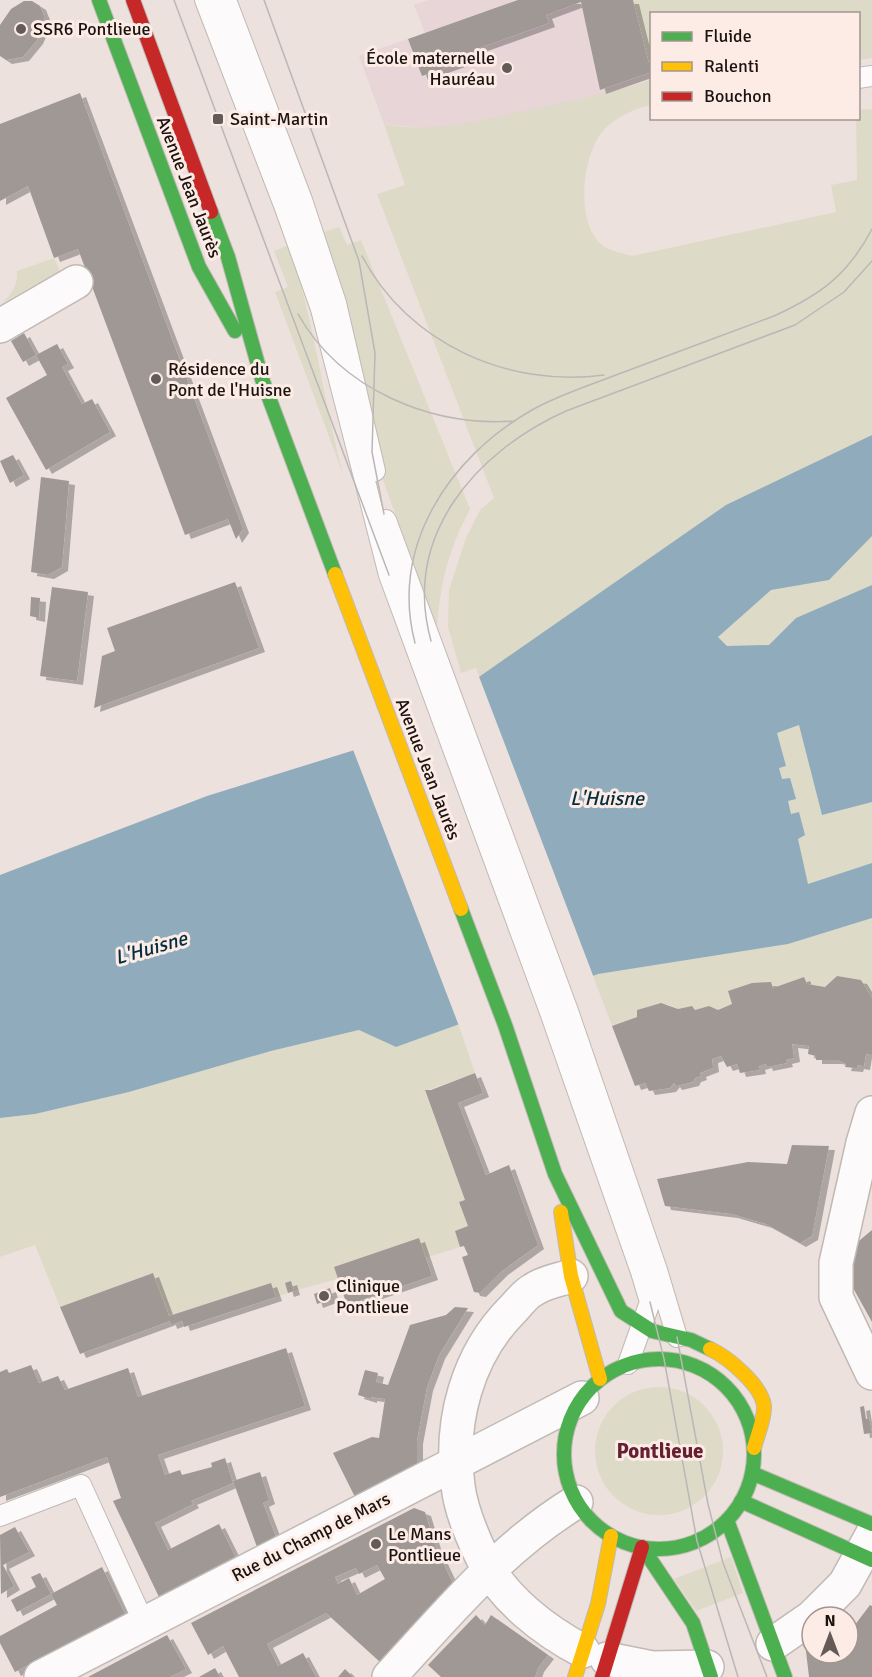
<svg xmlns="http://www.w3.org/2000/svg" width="872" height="1677" font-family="Signika,sans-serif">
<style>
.education{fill:#e7d5d7}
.green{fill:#dedac8}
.water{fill:#90acbc}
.pier{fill:#ece1dc}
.building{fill:#a09894;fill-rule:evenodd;filter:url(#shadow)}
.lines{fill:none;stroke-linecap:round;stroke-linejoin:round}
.lane-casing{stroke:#c1b9b5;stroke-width:22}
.street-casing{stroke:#c1b9b5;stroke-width:36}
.fast-casing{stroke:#c1b9b5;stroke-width:16}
.slow-casing{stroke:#c1b9b5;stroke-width:16}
.jam-casing{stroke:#c1b9b5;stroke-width:16}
.lane{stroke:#fcfafa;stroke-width:20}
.street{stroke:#fcfafa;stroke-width:33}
.fast{stroke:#4caf50;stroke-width:14}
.slow{stroke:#ffc107;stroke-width:14}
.jam{stroke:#c62828;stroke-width:14}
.tram{stroke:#bab7b6;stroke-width:1.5}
.poi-dot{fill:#645b57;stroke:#fdece6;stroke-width:2}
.labels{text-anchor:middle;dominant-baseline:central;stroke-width:6;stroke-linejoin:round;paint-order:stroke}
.poi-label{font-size:18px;fill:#1a1310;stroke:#fdece6;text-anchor:start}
.street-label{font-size:18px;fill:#1a1310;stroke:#fdece6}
.water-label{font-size:20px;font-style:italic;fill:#042e40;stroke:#fdece6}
.quarter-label{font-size:21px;font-weight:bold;fill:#652032;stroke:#fdece6}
</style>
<defs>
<filter id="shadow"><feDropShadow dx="6" dy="4" stdDeviation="0" flood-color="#0004"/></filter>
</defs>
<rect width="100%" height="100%" fill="#ece1dc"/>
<path class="education" d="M428,0H872L858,14H652L651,79L602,95L460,126L436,129L384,124L359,56L425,33L414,5Z"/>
<path class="green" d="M633,0H872V58L859,60L858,14H652V79Z
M651,80V105C636,108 614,118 603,131C584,152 573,221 602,245C609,251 623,253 632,256L836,212L831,185L857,180L856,119L858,118L859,110L872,109V998L861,980L837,976L825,987L807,984L804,977L773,988L771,982L753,983L729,991L732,1004L718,1010L709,1006L695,1010L692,1006L678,1009C663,1000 653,1005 637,1010V1017L612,1026L476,668L461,673L448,627L449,590L466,538L480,510L494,498L377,194L405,185L384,124C430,133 471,122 516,113C562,103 607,94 651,80Z
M339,227L347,245L361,240L470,509C448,551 440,583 437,630L382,477L349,325L324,232Z
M289,245C314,320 323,399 343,474L275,292L288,287L274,251Z
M54,258L60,271L2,303C12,293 18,286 17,271Z
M458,1023L475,1073L425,1091L465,1200L459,1202L468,1226L455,1231L460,1247C406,1265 349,1274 294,1291L291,1281L285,1283L288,1293L276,1297L271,1283L169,1316L153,1273L60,1307L35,1245L0,1257V1118L35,1114L129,1092L271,1051L360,1030L396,1047Z
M595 1451a64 64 0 1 1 128 0a64 64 0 1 1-128 0Z
M731,1557L743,1593L696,1611L674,1579Z"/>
<path class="water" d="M872,435V536L829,580L771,590L718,637L727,646L769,645L796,618L872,585V802L822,815L799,725L777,733L786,766L779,768L782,779L790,778L796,799L788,801L791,814L799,812L805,835L798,839L808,884L872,863V918L788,944L598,974L396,1047L359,1030L271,1051L129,1092L35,1114L0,1118V875L207,796L454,719L466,686L726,505Z"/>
<path class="pier" d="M478,674L594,978L459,1026L352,747L452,716L464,684Z"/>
<path class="building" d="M518,0H633L651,72L600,90L581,2L546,15L549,23L479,48L482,55L422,76L408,39Z
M24,1H32L40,6L44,16L43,26L37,40L23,57L6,60L0,56V25L11,9Z
M80,93L243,529L236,539L228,519L185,535L78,249L54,258L28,186L0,201V124Z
M24,333L36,355L23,362L11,341Z
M57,344L68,364L62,367L82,404L92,399L110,432L46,470L6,398L47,375L36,355Z
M13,455L24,475L10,483L0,461Z
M41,477L69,481L62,567L48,575L31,572Z
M235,582L259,648L94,708L102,656L115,651L107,628Z
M52,587L88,592L77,681L40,676Z
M31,597L40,598L39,618L30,616Z
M837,976L861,980L872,998V1055L866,1054L864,1066L858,1065L857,1068L845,1067L846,1064L837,1060H816V1056L808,1054L809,1046L792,1044L794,1058L786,1060L787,1063L767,1067L766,1064L759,1066L760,1070L740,1073L737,1064L727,1067L721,1056L712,1059L713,1068L700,1073L701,1076L695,1078L693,1082L676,1086L674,1083L670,1088L649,1091L645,1083L635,1086L612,1026L637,1017V1010L661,1003L678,1009L692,1006L695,1010L709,1006L718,1010L732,1004L728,991L752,983L771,982L773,988L804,977L807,984L825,987Z
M475,1073L483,1093L458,1103L486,1175L509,1165L538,1245L502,1271L480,1293L474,1292L462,1257L468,1255L464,1246L460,1247L455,1231L468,1226L459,1202L465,1200L425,1090H431Z
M792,1145L829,1146L812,1236L800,1243L766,1224L732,1214L665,1206L657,1179L748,1162L787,1164Z
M872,1230V1322L852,1286L854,1245Z
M419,1238L432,1276L347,1305L334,1267Z
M153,1273L169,1316L271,1283L276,1297L184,1327L182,1321L171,1325L170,1321L80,1354L60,1307Z
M291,1281L294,1291L288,1293L285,1283Z
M330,1288L333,1298L317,1304L314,1294Z
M455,1307L468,1308L439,1355L427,1387L417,1440V1466L355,1497L333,1453L372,1437L379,1438L385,1399L371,1397V1399L358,1395L365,1370L378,1373L376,1382L388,1385L410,1325L446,1315Z
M286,1348L305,1406L158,1455L165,1475L180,1470L182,1475L212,1467L211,1463L225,1458L233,1483L191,1501L193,1504L155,1523L168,1550L219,1524L236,1558L159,1597L113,1501L121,1498L107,1457L0,1497V1372L7,1369L9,1373L31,1365L39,1383L58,1376L65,1390L128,1368L138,1397Z
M864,1406L866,1419L869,1418L872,1433L864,1434L860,1407Z
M260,1472L269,1500L263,1503L276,1537L257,1547L233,1481Z
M414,1508L425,1512L435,1545L453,1584L380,1662L326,1613L267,1644L278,1666L303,1653L316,1677H239L223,1646L208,1655L191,1623ZM377,1565L385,1579L357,1595L349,1578L338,1584L335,1577L356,1568L359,1574Z
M15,1527L29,1552L3,1565L14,1586L1,1594L0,1535Z
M102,1567L125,1614L15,1672L0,1643V1636L57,1605L51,1594Z
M40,1573L51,1594L17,1612L11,1600L36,1587L31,1577Z
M870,1605L872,1606V1677H809L806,1651L812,1646V1653H848V1634Z
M476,1615L485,1625L491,1615L548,1655L538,1668L535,1677H441L428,1665Z
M167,1635L186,1669L170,1677H88Z
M215,1668L220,1677H199Z
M345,1669L353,1677H338Z"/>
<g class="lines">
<g class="lane-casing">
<path id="lane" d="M205,0L285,208L321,309L389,575L551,1015L641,1272L650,1302L628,1364
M226,0L302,200L336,303L375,471
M858,78L872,76
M386,520L568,1011L657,1270L677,1337
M0,1516L81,1485L144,1623"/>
</g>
<g class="street-casing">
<path id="street" d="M0,326L76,282
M872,1113L863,1143L836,1263V1297L872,1373
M571,1276C559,1280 544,1282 533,1290C525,1294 519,1303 513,1309C467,1355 449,1422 458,1486C461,1511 472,1536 483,1559C503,1599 545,1631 583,1651
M812,1617L845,1584L872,1535
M773,1644L812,1617
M607,1659L652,1668L707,1667
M41,1677L582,1398
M389,1677C447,1614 502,1547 576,1502"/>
</g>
<g class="fast-casing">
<path id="fast" d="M99,0L199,267L235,331
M211,212L228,257L262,379L335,574
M461,909L505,1025L555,1174L621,1311L652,1331L691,1340L710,1349
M564 1454a95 95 0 1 1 190 0a95 95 0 1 1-190 0Z
M752,1473L872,1524
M741,1501L872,1560
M727,1520L785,1677
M642,1547L693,1623L711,1677"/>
</g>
<g class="slow-casing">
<path id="slow" d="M335,574L461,909
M561,1212L571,1276L600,1379
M710,1349C728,1357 762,1386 764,1406C765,1418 757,1436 754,1448
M575,1677L598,1604L611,1536"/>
</g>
<g class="jam-casing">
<path id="jam" d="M133,0L211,212
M602,1677L642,1547"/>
</g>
<use href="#lane" class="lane"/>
<use href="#street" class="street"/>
<use href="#fast" class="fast"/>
<use href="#slow" class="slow"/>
<use href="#jam" class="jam"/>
<path class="tram" d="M174,0L389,575
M264,0L359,261L375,353L372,452L384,514
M362,256C408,344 509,388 604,375
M298,314C341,390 431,427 515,421
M431,641C402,536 475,452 566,411L795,325L844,292L872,261
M415,643C390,546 449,457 532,410C559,395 588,386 616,375C669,355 721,336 774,316C820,295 848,275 872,229
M650,1302L664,1359L697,1541L738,1677
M677,1337L708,1504L723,1563L767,1677"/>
</g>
<g class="poi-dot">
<circle cx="21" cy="29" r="6"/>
<circle cx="507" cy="68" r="6"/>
<rect x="212" y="113" width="12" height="12" rx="3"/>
<circle cx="156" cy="379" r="6"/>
<circle cx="324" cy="1296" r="6"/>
<circle cx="376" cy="1544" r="6"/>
</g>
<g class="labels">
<g class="poi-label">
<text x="33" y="29">SSR6 Pontlieue</text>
<text x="495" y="58" text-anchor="end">École maternelle<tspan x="495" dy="21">Hauréau</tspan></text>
<text x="230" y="119">Saint-Martin</text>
<text x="168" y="369">Résidence du<tspan x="168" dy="21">Pont de l'Huisne</tspan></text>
<text x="336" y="1286">Clinique<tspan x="336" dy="21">Pontlieue</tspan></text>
<text x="388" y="1534">Le Mans<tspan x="388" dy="21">Pontlieue</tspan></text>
</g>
<g class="street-label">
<text transform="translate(189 187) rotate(69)">Avenue Jean Jaurès</text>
<text transform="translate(428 769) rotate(69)">Avenue Jean Jaurès</text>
<text transform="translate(311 1537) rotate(-27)">Rue du Champ de Mars</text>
</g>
<g class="water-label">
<text x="607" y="798">L'Huisne</text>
<text transform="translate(151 948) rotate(-16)">L'Huisne</text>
</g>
<g class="quarter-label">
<text x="660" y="1451">Pontlieue</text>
</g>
</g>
<rect x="650" y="12" width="210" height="108" fill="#fdece6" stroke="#a29590" stroke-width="1.5"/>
<rect x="662" y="32" width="30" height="9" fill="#4caf50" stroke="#a29590" stroke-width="1.5"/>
<text x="704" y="42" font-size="18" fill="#1a1310">Fluide</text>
<rect x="662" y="62" width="30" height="9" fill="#ffc107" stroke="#a29590" stroke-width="1.5"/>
<text x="704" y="72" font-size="18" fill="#1a1310">Ralenti</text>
<rect x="662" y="92" width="30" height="9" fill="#c62828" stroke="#a29590" stroke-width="1.5"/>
<text x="704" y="102" font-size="18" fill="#1a1310">Bouchon</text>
<g transform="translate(830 1635)"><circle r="28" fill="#fdece6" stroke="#a29590" stroke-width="1.5"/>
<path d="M0-4.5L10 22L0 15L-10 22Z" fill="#645b57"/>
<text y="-9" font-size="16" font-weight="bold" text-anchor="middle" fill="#1a1310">N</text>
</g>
</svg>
